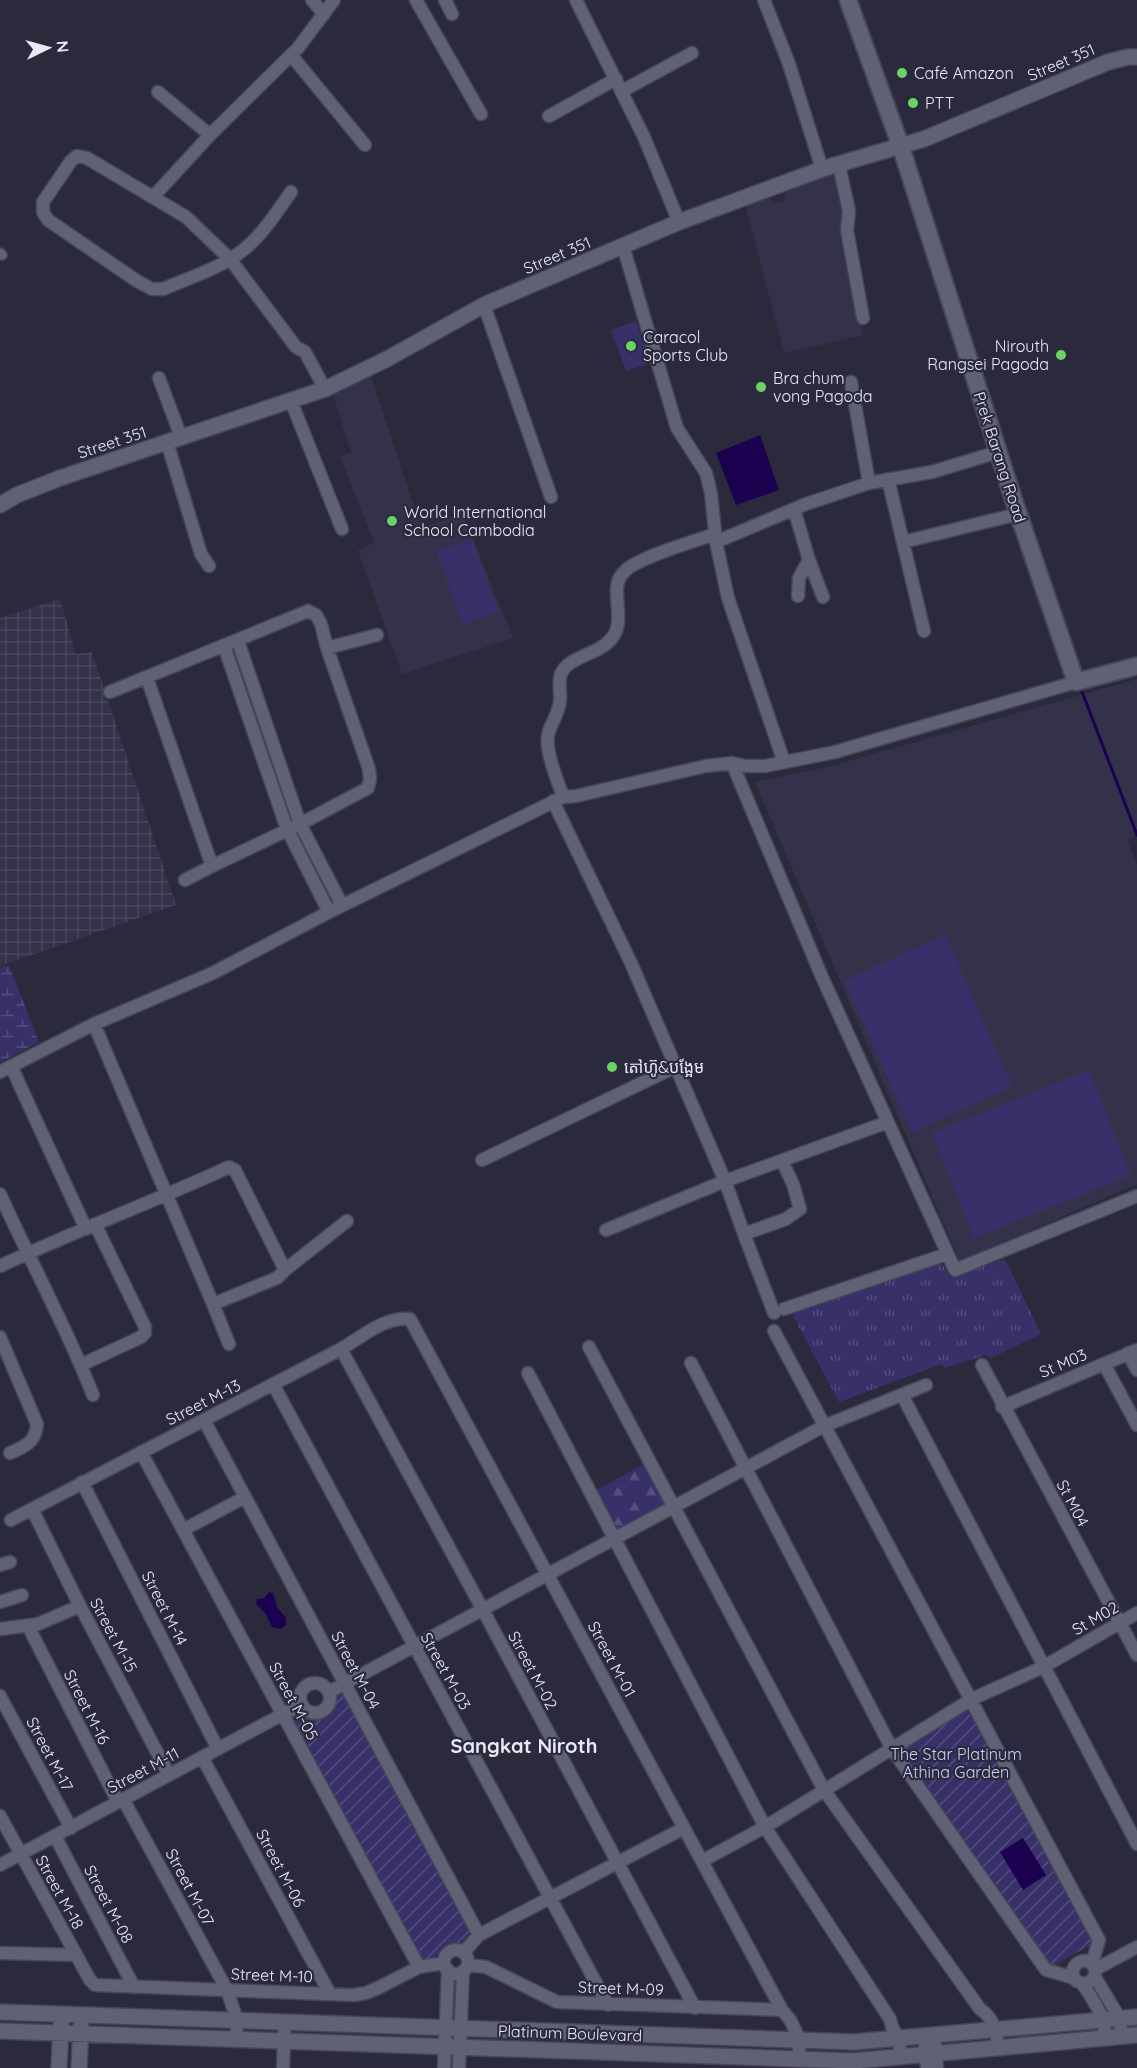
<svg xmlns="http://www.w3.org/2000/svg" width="1137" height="2068" font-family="Quicksand,'Noto Sans Khmer',sans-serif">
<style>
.built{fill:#34324a}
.industrial{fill:url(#industrial-grid)}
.grass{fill:url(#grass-tufts)}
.forest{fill:url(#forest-firs)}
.wetland{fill:url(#wetland-marsh)}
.garden{fill:url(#garden-furrows)}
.pitch{fill:#373069}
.water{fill:#1c0150}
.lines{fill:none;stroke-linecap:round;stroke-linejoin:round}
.stream{stroke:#1c0150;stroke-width:3}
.pedestrian-casing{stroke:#464656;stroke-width:12}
.minor-casing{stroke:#464656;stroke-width:15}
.tertiary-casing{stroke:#464656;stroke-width:18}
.secondary-casing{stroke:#464656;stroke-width:20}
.pedestrian{stroke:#616176;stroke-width:9}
.minor{stroke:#616176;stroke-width:12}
.tertiary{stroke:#616176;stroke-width:15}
.secondary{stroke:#616176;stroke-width:16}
.poi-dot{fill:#69d465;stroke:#2b2a3d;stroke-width:2}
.labels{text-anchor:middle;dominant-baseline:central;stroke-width:4.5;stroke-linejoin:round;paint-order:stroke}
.street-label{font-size:16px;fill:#e9e9f6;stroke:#2b2a3d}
.poi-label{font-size:16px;fill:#e9e9f6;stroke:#2b2a3d;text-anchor:start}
.park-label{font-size:16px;fill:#d0cffc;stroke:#2b2a3d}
.quarter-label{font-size:20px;font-weight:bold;fill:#e9e9f6;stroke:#2b2a3d}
</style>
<defs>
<pattern id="industrial-grid" width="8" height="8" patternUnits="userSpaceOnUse" patternTransform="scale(1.5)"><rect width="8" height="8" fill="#34324a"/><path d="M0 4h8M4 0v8" fill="none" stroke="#48465c"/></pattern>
<pattern id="grass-tufts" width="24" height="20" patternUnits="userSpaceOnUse" patternTransform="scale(1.5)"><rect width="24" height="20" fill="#373069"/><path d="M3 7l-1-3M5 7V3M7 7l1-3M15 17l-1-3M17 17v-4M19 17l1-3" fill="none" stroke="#544e7f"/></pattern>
<pattern id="forest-firs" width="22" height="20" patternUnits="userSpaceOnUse" patternTransform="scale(1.5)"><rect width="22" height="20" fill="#373069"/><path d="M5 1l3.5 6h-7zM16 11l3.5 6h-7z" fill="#544e7f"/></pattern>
<pattern id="wetland-marsh" width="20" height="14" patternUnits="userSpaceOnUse" patternTransform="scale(1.5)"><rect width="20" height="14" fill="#373069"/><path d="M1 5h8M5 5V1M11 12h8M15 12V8" fill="none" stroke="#544e7f"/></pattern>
<pattern id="garden-furrows" width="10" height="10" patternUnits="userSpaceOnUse" patternTransform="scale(1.5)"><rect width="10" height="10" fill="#373069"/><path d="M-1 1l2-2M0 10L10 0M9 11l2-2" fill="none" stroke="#544e7f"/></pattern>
</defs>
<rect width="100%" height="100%" fill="#2b2a3d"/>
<path class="built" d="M835,171L846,212L843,228L863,335L784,353L745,203L766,196L776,203L784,201L786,188Z
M370,373L421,528L463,514L513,638L402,674L358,550L374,543L340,456L351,452L332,392Z
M1137,679V835L1127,840L1137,865V1184L960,1261L755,782L832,766Z"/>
<path class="industrial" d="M60,599L76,654L92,652L176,905L0,966V618Z"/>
<path class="grass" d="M1005,1259L1041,1334L989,1359L986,1355L945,1368L941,1364L839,1402L792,1314L940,1261L950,1277Z"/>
<path class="forest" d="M650,1461L674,1507L615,1540L591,1493Z"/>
<path class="wetland" d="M9,965L39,1042L0,1062V968Z"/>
<path class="garden" d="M345,1684L479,1935L450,1947L419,1967L282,1714L304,1708C320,1719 324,1710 330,1698C333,1693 340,1688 345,1684Z
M972,1699L1099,1940L1046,1970L892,1749Z"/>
<path class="pitch" d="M636,321L650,363L626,371L611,330Z
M473,539L479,557L443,570L437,552Z
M479,558L499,612L463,625L443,571Z
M945,934L1012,1086L912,1133L845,981Z
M1089,1070L1131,1175L974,1238L932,1133Z"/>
<path class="water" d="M760,435L779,490L736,505L716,453Z
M269,1592L273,1593L277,1607L286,1618V1625L281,1629L272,1627L265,1613L256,1604L257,1599L264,1598Z
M1023,1838L1046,1875L1023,1890L1000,1852Z"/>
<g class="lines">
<path class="stream" d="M1081,689L1137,835"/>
<g class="pedestrian-casing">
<path id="pedestrian" d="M0,253L2,255"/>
</g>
<g class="minor-casing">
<path id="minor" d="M312,0L324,14
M416,0L481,114
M445,0L452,14
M576,0L644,137L679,222
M764,0L789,64L822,169
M291,55L365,145
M622,91L692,53
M158,92L210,135
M549,116L616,79
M839,165L849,211L847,230L863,318
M291,192C274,216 258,242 232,258C212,271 186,279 163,289H152L137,281L48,220L43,212V202L71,161L77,156L87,158L186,217L230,259L296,347L305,352L325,389
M153,197L210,135L298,48L334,0
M623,246L677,428L706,473L711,493L716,542L728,598L784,762
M484,305L551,497
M159,378L181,437
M851,382L869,483
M291,401L342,529
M167,442L201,554L209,566
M888,479L924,631
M794,509L809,560L799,578L798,596
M716,542L806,504L869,483L932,472L998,452
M903,542L1018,514
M809,560L823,597
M238,641L300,824L342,905
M224,646L287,829L329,912
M327,648L377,635
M110,692L308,611L316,615L321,624L327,648L369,769L370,779L368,788L300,824L212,866L147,678
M732,763L822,977L955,1270L1137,1196
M563,797C558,781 545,752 548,735C550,724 559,714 560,701C561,687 555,674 569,664C582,654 601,652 612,638C622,626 617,608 617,594C616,585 619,576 626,570C640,557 695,541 715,534
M553,801L631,963L725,1181L744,1234L786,1219L800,1209L793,1184L782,1161
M185,880L212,866
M94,1024L213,1304L277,1278L285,1270
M11,1066L86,1229
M0,1072L94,1024L213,973L329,912L563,797L576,796L706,766L732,763L745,766H765L835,752L1076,682
M482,1160L675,1067
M0,1194C30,1261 66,1326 93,1395
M606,1230L725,1181L888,1122
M744,1234L774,1313
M0,1266C75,1231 153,1202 229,1167L235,1170L285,1270L347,1221
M213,1304L229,1344
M784,1309L947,1254
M774,1331L1099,1940L1092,1963
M0,1337L37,1424C36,1442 24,1447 10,1453
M589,1347L824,1790L980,2009C994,2018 997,2033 998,2048
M341,1349L483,1610L695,2008
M1128,1353L1137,1370
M691,1363L892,1749L1046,1970L1074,1978
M1104,1364L1137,1425
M81,1365L141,1337L145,1333V1327L95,1224
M982,1365L1137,1655
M528,1373L765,1827L890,2019L892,2027L899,2038L901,2058
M273,1384L608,2005
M902,1395L1137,1844
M1002,1407L1137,1350
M204,1420L479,1935
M141,1452L419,1967
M82,1482L218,1749
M32,1509L80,1606L169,1775
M11,1520L341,1349C362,1337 385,1316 410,1319L782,2010L791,2021L800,2041L798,2059
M183,1530L245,1497
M0,1565L10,1562
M0,1602L22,1595
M28,1626L118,1802
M0,1629L38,1624L80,1606
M300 1698a15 15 0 1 1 30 0a15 15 0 1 1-30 0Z
M329,1692L824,1426L926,1385
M0,1696L71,1828
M202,1757L330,1994
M123,1799L227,1990L237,2020L236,2039
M0,1816L90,1980L95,1985L354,1995L366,1993L380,1987L419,1967L444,1963
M55,1836L134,1987
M702,1861L765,1827L972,1699L1043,1667L1137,1613
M0,1865L302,1704
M444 1962a12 12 0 1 1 24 0a12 12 0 1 1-24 0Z
M464,1952L479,1935L684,1828
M0,1953L76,1955
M468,1965L486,1967L557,2002L782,2010
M1096,1969L1137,1947
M1095,1977L1120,2019L1122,2037
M1081,1983L1087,1984L1095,1977C1097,1950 1066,1961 1074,1978C1077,1984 1077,1979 1082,1984C1087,1989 1101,2013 1103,2020C1105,2025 1104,2033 1105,2039
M934,2035L937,2068
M924,2036L927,2068
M283,2068L285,2022
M444,2068L448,1970
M459,2068L463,1971"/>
</g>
<g class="tertiary-casing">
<path id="tertiary" d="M0,505L17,495L60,478L325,389L387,359L484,305L679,222L822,169L924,139L1108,62L1128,57H1137
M0,2012L854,2042L1137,2017
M0,2031L854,2061L1137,2035
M59,2068L61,2023
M79,2068L81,2026"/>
</g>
<g class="secondary-casing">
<path id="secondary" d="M848,0L901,147L1013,498L1076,682L1137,666"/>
</g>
<use href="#pedestrian" class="pedestrian"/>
<use href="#minor" class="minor"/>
<use href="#tertiary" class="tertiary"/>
<use href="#secondary" class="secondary"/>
</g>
<g class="poi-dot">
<circle cx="902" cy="73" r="6"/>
<circle cx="913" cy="103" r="6"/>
<circle cx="631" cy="346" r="6"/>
<circle cx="1061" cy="355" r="6"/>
<circle cx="761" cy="387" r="6"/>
<circle cx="392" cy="521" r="6"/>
<circle cx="612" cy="1067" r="6"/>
</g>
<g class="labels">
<g class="street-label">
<text transform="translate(1061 62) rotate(-23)">Street 351</text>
<text transform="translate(557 255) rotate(-23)">Street 351</text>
<text transform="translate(112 442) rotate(-18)">Street 351</text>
<text transform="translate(1000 457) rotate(72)">Prek Barang Road</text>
<text transform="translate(1063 1363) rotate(-23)">St M03</text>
<text transform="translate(203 1402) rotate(-27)">Street M-13</text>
<text transform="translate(1073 1503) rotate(62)">St M04</text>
<text transform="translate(165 1608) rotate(63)">Street M-14</text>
<text transform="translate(1095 1618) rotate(-30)">St M02</text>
<text transform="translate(114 1635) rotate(62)">Street M-15</text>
<text transform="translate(612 1659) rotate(62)">Street M-01</text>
<text transform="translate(356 1670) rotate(62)">Street M-04</text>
<text transform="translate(533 1670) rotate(62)">Street M-02</text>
<text transform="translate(446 1671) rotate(61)">Street M-03</text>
<text transform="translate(294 1701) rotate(62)">Street M-05</text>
<text transform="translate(87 1707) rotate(63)">Street M-16</text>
<text transform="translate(50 1754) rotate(62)">Street M-17</text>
<text transform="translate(143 1770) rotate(-28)">Street M-11</text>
<text transform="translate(281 1868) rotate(62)">Street M-06</text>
<text transform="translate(190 1887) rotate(62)">Street M-07</text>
<text transform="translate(60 1892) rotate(61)">Street M-18</text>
<text transform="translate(109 1904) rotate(62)">Street M-08</text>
<text transform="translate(272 1975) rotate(2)">Street M-10</text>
<text transform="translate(621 1988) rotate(2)">Street M-09</text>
<text transform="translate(570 2033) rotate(2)">Platinum Boulevard</text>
</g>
<g class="poi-label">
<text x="914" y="73">Café Amazon</text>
<text x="925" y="103">PTT</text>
<text x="643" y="337">Caracol<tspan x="643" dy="18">Sports Club</tspan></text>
<text x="1049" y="346" text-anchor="end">Nirouth<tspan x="1049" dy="18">Rangsei Pagoda</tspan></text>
<text x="773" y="378">Bra chum<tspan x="773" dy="18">vong Pagoda</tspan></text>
<text x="404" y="512">World International<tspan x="404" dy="18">School Cambodia</tspan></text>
<text x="624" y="1067">តៅហ៊ូ&amp;បង្អែម</text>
</g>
<g class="park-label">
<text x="956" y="1754">The Star Platinum<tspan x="956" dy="18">Athina Garden</tspan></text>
</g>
<g class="quarter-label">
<text x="524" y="1745">Sangkat Niroth</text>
</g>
</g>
<g transform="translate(48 48) rotate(85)" stroke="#2b2a3d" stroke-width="4.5" paint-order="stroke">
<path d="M0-4.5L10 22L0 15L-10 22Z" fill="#e9e9f6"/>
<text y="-9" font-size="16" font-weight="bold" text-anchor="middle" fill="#e9e9f6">N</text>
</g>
</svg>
